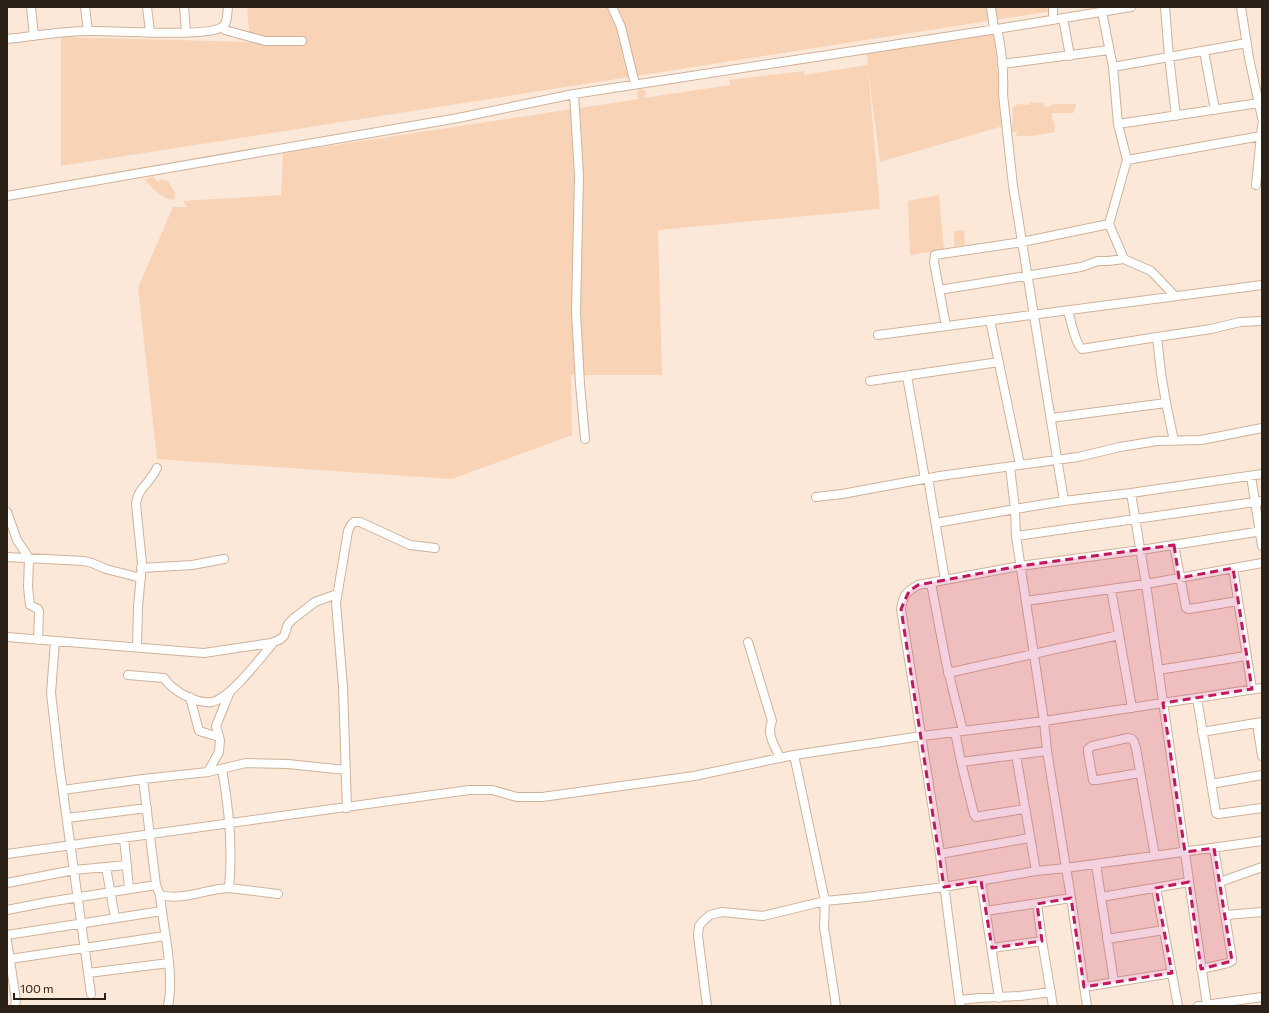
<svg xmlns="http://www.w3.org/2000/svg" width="1269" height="1013" font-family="Commissioner,sans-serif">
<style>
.green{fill:#f8d3b6}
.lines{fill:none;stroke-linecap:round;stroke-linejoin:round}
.minor-casing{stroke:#d0b29a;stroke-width:10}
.minor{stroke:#fff;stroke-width:8}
.marked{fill:#c2185b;fill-opacity:0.2;stroke:#c2185b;stroke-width:3;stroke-dasharray:8 5;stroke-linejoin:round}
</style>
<rect width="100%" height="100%" fill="#fbe8d9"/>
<path class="green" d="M247,7H1052V11L61,166V37L250,42Z
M994,34L1003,126L880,162L868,69L880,209L658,230L662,375H571L572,435L452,479L157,459L138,288L173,207H187L183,201L281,195L283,153L639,99C635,94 636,87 644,90L646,93L644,98L730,85L729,80L805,71L803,75L868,65L866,48Z
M1031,101L1033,103L1043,102L1044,106L1048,107L1053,104H1076L1075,109L1073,113H1052V121H1054L1055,132L1031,136H1016L1017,131L1012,132L1013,107H1016V104L1029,105Z
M153,176L157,182L162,179L168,181L175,193L174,200C162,199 152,188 145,180Z
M939,195L944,250L910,255L908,201Z
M964,230L965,246H954V231Z"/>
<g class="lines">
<g class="minor-casing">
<path id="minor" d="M31,7L34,36
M85,7L88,31
M147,7L150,32
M184,7L186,32
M612,7L621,27L635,84
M991,7L994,29
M1053,7V19
M1165,7L1169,57L1176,116
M1241,7L1249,58L1262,118
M1102,12L1113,67L1118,124L1127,160L1109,224L1124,259L1151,271L1174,295
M1063,18L1070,56
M222,27L225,30L265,41H302
M997,29C1002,51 1004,72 1003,94L1013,186L1064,501
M7,39C34,36 62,31 89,31C113,30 206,38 222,27C228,24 227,13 228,7
M1204,51L1215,110
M1002,64L1109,50
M1113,67L1247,43
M574,94L579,175L576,312L580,384L585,439
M1118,124L1259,103
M1127,160L1261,136
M1256,185L1262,125
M7,196L458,118L574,94L997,29L1131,7
M939,290L1081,267L1098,261H1108L1124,259
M1068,311C1071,321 1075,343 1082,349L1157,337
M990,320L1020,465
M946,326L934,262L935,255L1022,242L1109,224
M878,335L1262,285
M907,376L925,479
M870,381L999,362
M1166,403L1161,373L1157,337L1211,329L1240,322L1262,321
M1051,418L1166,403L1174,441
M1251,476L1262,546
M928,478L945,580
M1131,493L1146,584L1207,1005
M816,497L842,494L940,476L1078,457L1120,447L1157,441L1201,440L1262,428
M7,512L17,540L29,558L28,587L30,605L38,609L39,611L38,640
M936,523L1015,509L1010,467
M1016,536L1015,509L1064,501L1131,493L1262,474
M1174,545L1186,608L1189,609L1238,601
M7,557L84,561L92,563L106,569L141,578
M141,568L192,565L224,559
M1233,568L1252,689
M931,583L946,662L963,731
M1111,589L1132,708
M1026,601L1146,584L1262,563
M7,637L204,653L271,643L279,640L284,636L288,624L293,619L315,602L337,594
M55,641L51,693L59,763L91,994
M748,642L772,721C766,734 775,746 780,758
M137,647L138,607L142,563L136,504C138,490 143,489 150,479C153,475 155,472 157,468
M1158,670L1246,656
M948,673L1119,635
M128,675L164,678C167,682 171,687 175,689C183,696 202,704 212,702C230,699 261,657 274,642
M190,697L199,731L219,737
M1197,698L1216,813L1218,814L1262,808
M1257,724L1262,756
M955,732L961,762L974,814L976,817L981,816L1024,809
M1202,732L1262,722
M794,755L825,901L824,927L836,1006
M1016,755L1036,871
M961,762L1047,751
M208,772L219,752L220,740L216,726L229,694
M1140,773L1097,780H1093L1088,752V749L1092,746L1128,738L1132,739L1134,742L1136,748L1155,856
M1211,784L1262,775
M63,790L143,779L208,772L246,763L288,764L346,770
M347,808L343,687L336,603L348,531L351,525L354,522H360L410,545L435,548
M67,818L147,808
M124,838L129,888
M7,854L469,790H492L517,797H542L694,776L794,755L922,736L1044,721L1262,688
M940,854L1029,838
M1096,864L1114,982
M106,867L115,918
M981,881L999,998
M1220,882L1262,867
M7,883L74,870L127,865
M156,885L160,895C184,901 205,889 229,888C233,848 229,808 222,769
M229,888L278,894
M1156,888L1178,1006
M160,895C163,928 175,974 168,1006
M1101,897L1189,882
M1037,904L1042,941L1053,1006
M7,910L48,902L156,885L143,779
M986,911L1071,898
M1226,915L1262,912
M7,935L162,911
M1107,939L1164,930
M7,941L16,1000L15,1006
M992,948L1042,941
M10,959L165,936
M1201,969L1228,963L1232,961V958L1214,848
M88,973L169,963
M1084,987L1172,973
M960,1000L979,998L1020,996L1051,992
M707,1006L698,936L699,926L703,921L710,915L722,912L763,916L825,901L866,897L944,887L1036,871L1066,868L1262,841
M960,1006L940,854L901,609C903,595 906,592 918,585L1020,566L1141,550L1262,531
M1087,1006L1071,898L1047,751L1044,721L1016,536L1262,501
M1198,1006L1262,997"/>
</g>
<use href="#minor" class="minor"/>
</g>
<path class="marked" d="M1174,545L1179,578L1233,568L1252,689L1163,703L1185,852L1214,848L1232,961L1201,969L1189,882L1156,888L1172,973L1084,987L1071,898L1037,904L1042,941L992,948L981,881L944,887L901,609L909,591L918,585L1020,566Z"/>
<rect width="1269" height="1013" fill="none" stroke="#2c2117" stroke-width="16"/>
<path d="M14 993v6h91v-6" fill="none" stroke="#2c2117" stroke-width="2"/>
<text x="20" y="993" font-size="12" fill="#2c2117" stroke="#fbe8d9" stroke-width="3" paint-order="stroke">100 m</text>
</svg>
